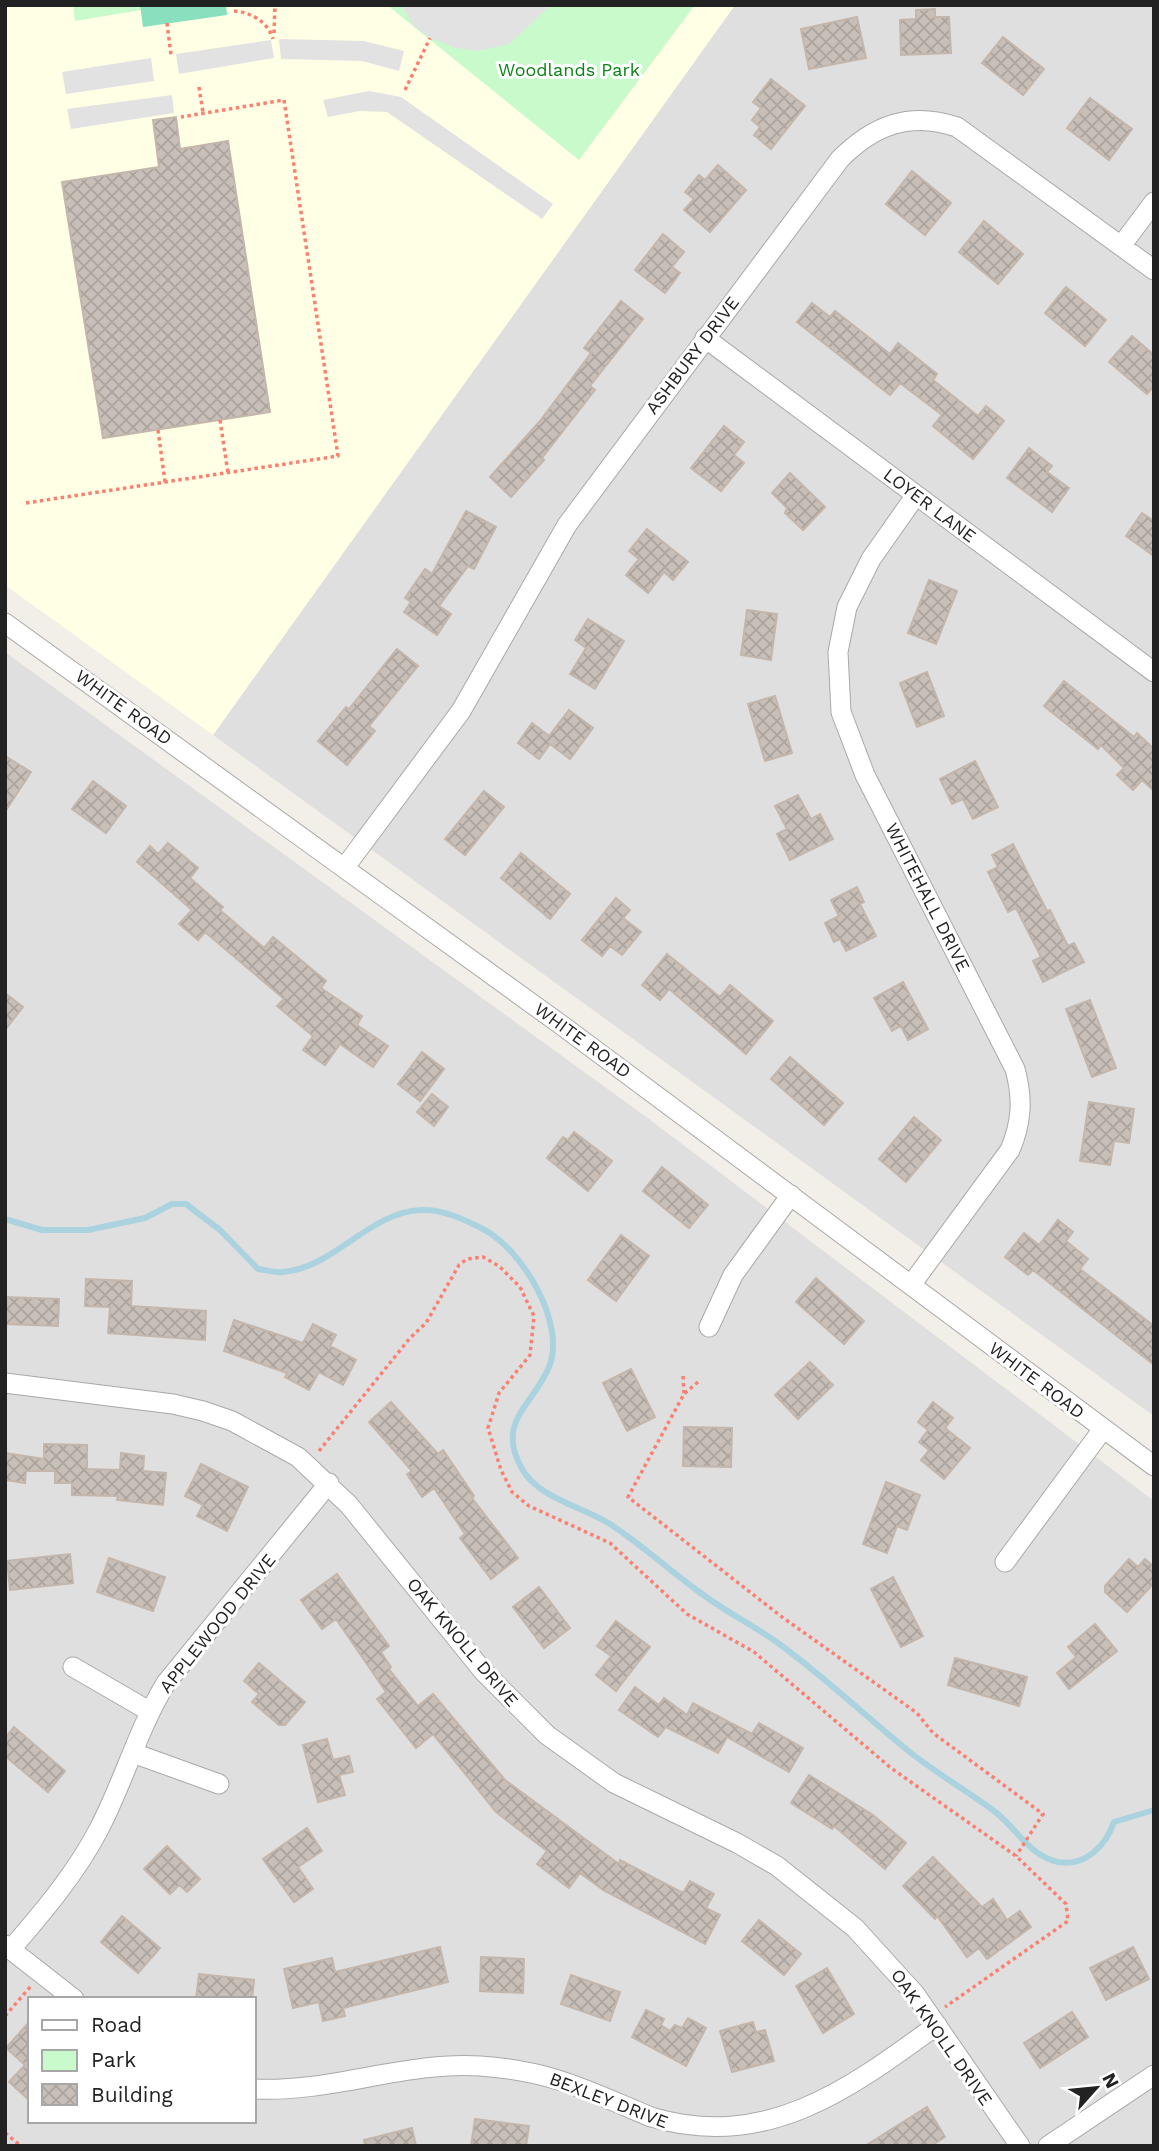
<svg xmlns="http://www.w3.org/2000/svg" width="1159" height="2151" font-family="'Work Sans',sans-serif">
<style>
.residential{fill:#e0dfdf;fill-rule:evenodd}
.education{fill:#ffffe5}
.park{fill:#c8facc}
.pitch{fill:#88e0be}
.parking{fill:#e2e2e2}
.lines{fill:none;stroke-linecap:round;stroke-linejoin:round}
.stream{stroke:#aad3df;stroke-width:6}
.building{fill:url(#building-cross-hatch);stroke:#c4b6ab;stroke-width:2}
.street-casing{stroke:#a9a9a9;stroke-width:21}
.path{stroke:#fa8072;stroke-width:3.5;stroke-dasharray:3.5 3.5;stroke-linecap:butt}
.street{stroke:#fff;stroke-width:19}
.labels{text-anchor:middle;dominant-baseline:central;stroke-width:6;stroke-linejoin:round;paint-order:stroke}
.park-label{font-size:18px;fill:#0c8416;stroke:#fff}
.street-label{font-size:18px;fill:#222;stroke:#fff}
</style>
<defs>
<pattern id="building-cross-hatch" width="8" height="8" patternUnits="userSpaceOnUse" patternTransform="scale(1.75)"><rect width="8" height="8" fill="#c7bfb8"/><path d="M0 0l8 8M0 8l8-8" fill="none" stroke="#aba49e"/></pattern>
</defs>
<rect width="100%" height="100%" fill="#f2efe9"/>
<path class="residential" d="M735,5H1154V1416L213,735Z
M5,652L649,1119L1154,1501V2146H5ZM30,1999H254V2121H30Z"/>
<path class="education" d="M5,5H387L579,159L695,5H735L213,735L5,585Z"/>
<path class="park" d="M73,5H140L141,10L75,21Z
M387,5H695L579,160Z"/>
<path class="pitch" d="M140,5H226L227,15L143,27Z"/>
<path class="parking" d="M401,5H551L509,44L477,51L456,48L430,38L414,26Z
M279,39L364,41L404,51L399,71L362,61L281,59Z
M271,40L274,58L179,74L176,54Z
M151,58L154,81L66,94L62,72Z
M369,91L401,97L553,204L542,219L387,112L360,111L328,117L323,100Z
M172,95L174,113L71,129L67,109Z"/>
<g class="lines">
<path class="stream" d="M5,1219L42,1230H88L145,1218L172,1204H186L220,1230L258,1269C266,1270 275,1273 283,1272C334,1268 369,1212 421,1210C442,1209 463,1219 481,1228C521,1247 567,1323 549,1367C533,1406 495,1421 522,1469C539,1499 585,1507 613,1526C643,1546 669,1570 698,1591C724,1611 753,1625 778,1643C825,1677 866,1717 911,1753C938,1774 967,1791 994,1811C1016,1827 1029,1856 1058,1862C1086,1867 1106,1845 1114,1822L1154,1810"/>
</g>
<path class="building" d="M935,9V17H949L951,53L901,55L900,20L916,19V10Z
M857,17L866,58L809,69L801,29Z
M1003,37L1044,69L1023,95L982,63Z
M771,79L805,106L771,149L754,135L760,127L752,120L761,108L753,102Z
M1090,98L1132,129L1109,160L1067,128Z
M176,117L180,149L228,141L270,412L103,438L62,182L159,167L153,120Z
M718,165L746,190L710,232L684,210L694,199L685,192L699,175L705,180Z
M912,171L951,203L925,235L886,204Z
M984,221L1023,254L998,284L959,252Z
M663,234L684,252L672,267L680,273L665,293L635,270Z
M1066,287L1106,320L1085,346L1045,313Z
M621,301L643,319L590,386L595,390L542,458L544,460L511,497L490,477L540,421L591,353L584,348Z
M812,303L830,317L835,311L890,354L898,343L937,374L933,380L978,416L986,406L1004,421L973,459L933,426L942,415L900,383L890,395L797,322Z
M1132,336L1154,355V386L1147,394L1109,362Z
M724,426L744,442L734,455L744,463L721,491L691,468Z
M1029,448L1052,466L1047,472L1069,488L1052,512L1007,478Z
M790,473L825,507L803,530L785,513L787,508L772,493Z
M466,511L496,527L474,569L468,566L439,606L451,614L437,635L404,612L411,602L405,598L425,569L432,574Z
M1142,513L1154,521V556L1126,536Z
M647,529L688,562L673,580L664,572L648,593L626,575L639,559L629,551Z
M929,580L957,591L936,644L908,633Z
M747,610L777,614L771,660L741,655Z
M588,619L624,641L595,689L570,674L586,648L575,640Z
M397,649L418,666L369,726L375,731L347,765L318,741L346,707L349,709Z
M927,672L944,716L917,727L900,683Z
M1064,681L1134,737L1137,733L1154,749V791L1142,780L1133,790L1117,775L1124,768L1101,745L1098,749L1044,706Z
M775,696L792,753L765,761L748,704Z
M569,710L593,728L570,759L550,744L539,759L518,743L532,723L549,736Z
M5,756L31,772L5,812Z
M975,761L998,807L973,819L963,799L952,804L940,779Z
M93,781L126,806L106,833L72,809Z
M484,791L504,807L465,855L445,839Z
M798,795L811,819L820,814L833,839L790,860L777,834L787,829L775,806Z
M168,843L198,868L190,878L223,907L220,910L264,948L273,937L326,981L321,988L362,1016L357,1025L388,1046L373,1067L340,1044L325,1065L303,1050L313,1036L277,1006L284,999L205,932L198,940L179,924L192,910L137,862L150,846L158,854Z
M1013,844L1047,911L1050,910L1068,946L1074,943L1084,962L1043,982L1033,961L1041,957L1016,908L1008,912L988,872L998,867L992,855Z
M521,853L570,894L550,919L501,878Z
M857,887L864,902L860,904L876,936L846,951L840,939L834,942L825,923L839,916L831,900Z
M616,898L630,910L623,918L641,932L622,955L610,946L602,956L582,940Z
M667,954L720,997L730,985L773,1021L746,1054L669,989L660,1000L642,985Z
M903,982L928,1029L908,1040L901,1026L892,1031L874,998Z
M5,993L23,1007L5,1030Z
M1090,1000L1116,1068L1092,1077L1066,1009Z
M422,1052L444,1069L420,1101L398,1084Z
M790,1057L843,1103L824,1125L771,1079Z
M432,1094L448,1107L434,1126L417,1112Z
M1089,1102L1134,1109L1129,1143L1114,1141L1110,1165L1080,1161Z
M914,1117L941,1140L906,1182L879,1159Z
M574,1132L612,1161L588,1191L547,1158L563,1137L568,1140Z
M662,1167L708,1205L689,1228L643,1191Z
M1058,1220L1073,1232L1066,1241L1088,1259L1080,1269L1154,1326V1365L1033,1270L1028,1275L1005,1257L1024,1233L1039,1245Z
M621,1235L649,1256L616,1301L588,1280Z
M816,1278L864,1321L844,1344L796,1302Z
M86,1279L132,1281L131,1306L206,1311L205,1340L108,1333L110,1307L85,1306Z
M5,1297L59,1299L58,1326L5,1324Z
M234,1320L303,1343L313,1324L336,1335L330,1346L356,1360L343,1385L319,1372L309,1390L285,1377L287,1373L224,1351Z
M810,1362L833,1385L798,1419L775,1395Z
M631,1369L655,1417L627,1431L603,1383Z
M391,1402L438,1454L443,1450L474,1496L472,1498L518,1558L491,1579L460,1538L465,1534L434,1488L422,1497L407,1474L412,1471L369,1422Z
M933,1402L953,1418L945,1428L970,1448L944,1479L921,1460L929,1450L919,1442L928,1430L918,1422Z
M684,1427L732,1428L731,1467L683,1466Z
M44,1444L87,1445V1469L120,1470L121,1453L144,1456L143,1471L166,1473L163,1505L117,1500L118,1496L72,1495V1483H55V1471H26L25,1483L5,1480V1453L44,1459Z
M201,1464L248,1487L227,1531L197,1516L203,1505L185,1496Z
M886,1482L920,1495L907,1530L897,1526L887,1553L863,1544Z
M70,1554L73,1583L10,1590L7,1561Z
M109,1558L165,1577L153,1611L97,1592Z
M1129,1559L1138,1567L1145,1559L1154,1567V1583L1127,1612L1105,1592V1586Z
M337,1574L389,1646L381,1652L391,1667L389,1669L418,1706L433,1694L505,1780L619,1864L620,1860L683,1893L690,1881L714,1894L706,1908L720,1915L705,1944L603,1890L580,1873L569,1888L537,1864L547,1851L496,1812L433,1734L416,1748L377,1699L386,1692L336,1619L322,1629L301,1600Z
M893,1577L923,1636L901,1647L871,1589Z
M539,1587L570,1628L544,1648L513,1607Z
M616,1621L650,1647L616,1691L596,1675L611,1656L597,1646Z
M1095,1624L1117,1651L1069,1689L1057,1673L1076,1657L1068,1647Z
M955,1658L1027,1677L1019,1706L948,1685Z
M259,1663L305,1702L285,1725H279L252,1702L259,1694L244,1681Z
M635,1687L659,1705L664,1698L687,1715L693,1703L752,1734L759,1723L803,1748L789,1772L727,1737L718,1753L666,1727L658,1737L619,1710Z
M14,1727L65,1771L48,1792L5,1756V1738Z
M327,1739L333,1760L349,1756L353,1772L339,1775L345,1795L318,1802L303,1745Z
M809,1775L873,1815L906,1843L885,1869L834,1826L832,1829L791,1803Z
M307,1828L322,1851L298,1867L313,1889L294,1902L263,1859Z
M167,1846L200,1879L187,1892L179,1885L170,1894L144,1869Z
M933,1857L982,1907L993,1899L1007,1920L1020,1911L1031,1927L987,1959L979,1948L967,1957L937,1916L935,1919L903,1886Z
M122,1916L160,1948L138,1973L101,1942Z
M759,1920L801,1954L784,1975L742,1941Z
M440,1947L448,1982L343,2008L345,2016L323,2021L319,2002L293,2008L284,1969L332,1958L335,1972Z
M1133,1947L1149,1979L1106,2000L1090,1968Z
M481,1957L524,1959L523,1993L480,1991Z
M827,1968L854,2014L823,2033L796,1986Z
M199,1974L254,1980L252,1999H196Z
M571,1975L620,1992L610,2021L561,2004Z
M646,2010L664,2019L661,2025L670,2031L675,2025L682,2028L688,2018L706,2028L686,2066L632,2037Z
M1072,2012L1088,2037L1040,2068L1024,2043Z
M30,2021V2101L9,2082L25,2065L6,2048Z
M753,2022L756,2032L765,2030L774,2061L732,2072L720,2031Z
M927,2107L945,2137L931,2146H865Z
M475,2119L529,2126L526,2146H471Z
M412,2128L416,2146H365L364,2140Z"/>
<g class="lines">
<g class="street-casing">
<path id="street" d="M1121,246L1154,202
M705,338L1154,672
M5,623L560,1024L1154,1466
M345,867L461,711L567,525L840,159C874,125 910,111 957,127L1154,270
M911,1285L1010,1150C1022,1122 1023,1098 1015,1069L865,775L841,712L838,652L847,607L871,559L916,495
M709,1327L733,1275L791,1195
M5,1383L173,1404L203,1411L232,1421L298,1457L349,1505L483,1671L547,1735L614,1783L737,1843L777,1866L855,1928L915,1994L1020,2146
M1005,1562L1103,1429
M73,1667L149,1711
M133,1753L219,1784
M5,1945L74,1999
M11,1949C44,1911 76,1873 99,1829C124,1781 138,1729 166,1683L329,1483
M254,2089C331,2093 405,2061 480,2066C552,2071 586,2090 651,2117C766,2151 848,2090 937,2025
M1048,2146L1154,2075"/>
</g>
<path class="path" d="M234,11C251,12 268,22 273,39
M167,23L171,55
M274,33L275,5
M199,87L203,113
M405,90L430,38
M220,420L228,473
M158,430L165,482
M26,503L338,456L284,100L181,117
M683,1376L684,1394
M698,1382L684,1394L628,1497L782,1617L917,1713L933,1733L1043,1814L1016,1856
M319,1451L410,1338L426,1323L459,1265L467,1259L483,1257L499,1266L520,1287L534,1316L530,1355L499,1393L488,1428L501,1470L512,1492L529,1506L610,1543L687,1614L754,1652L891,1768L1016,1856L1066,1904L1068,1921L945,2007
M5,2016L31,1986
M5,2133L21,2146"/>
<use href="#street" class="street"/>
</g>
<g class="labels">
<g class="park-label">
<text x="569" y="69">Woodlands Park</text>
</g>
<g class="street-label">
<text transform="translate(692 355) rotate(-53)">ASHBURY DRIVE</text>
<text transform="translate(930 505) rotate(37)">LOYER LANE</text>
<text transform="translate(124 707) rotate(36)">WHITE ROAD</text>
<text transform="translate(928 897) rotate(63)">WHITEHALL DRIVE</text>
<text transform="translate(583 1040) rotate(36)">WHITE ROAD</text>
<text transform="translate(1037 1380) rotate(37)">WHITE ROAD</text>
<text transform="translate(217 1623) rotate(-51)">APPLEWOOD DRIVE</text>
<text transform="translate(463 1642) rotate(50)">OAK KNOLL DRIVE</text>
<text transform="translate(942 2037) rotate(55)">OAK KNOLL DRIVE</text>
<text transform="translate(609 2100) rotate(21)">BEXLEY DRIVE</text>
</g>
</g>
<rect width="1159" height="2151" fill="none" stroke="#222222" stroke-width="14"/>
<rect x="28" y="1997" width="228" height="126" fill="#ffffff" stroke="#a7a7a7" stroke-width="2"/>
<rect x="42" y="2020" width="35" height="10" fill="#ffffff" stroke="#a7a7a7" stroke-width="2"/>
<text x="91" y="2032" font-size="21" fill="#222222">Road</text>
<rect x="42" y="2050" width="35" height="21" fill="#c8facc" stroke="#a7a7a7" stroke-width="2"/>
<text x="91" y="2067" font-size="21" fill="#222222">Park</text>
<rect x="42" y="2084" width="35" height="21" fill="url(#building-cross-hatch)" stroke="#a7a7a7" stroke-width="2"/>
<text x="91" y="2102" font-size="21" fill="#222222">Building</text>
<g transform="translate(1096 2088) rotate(63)" stroke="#ffffff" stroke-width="5" paint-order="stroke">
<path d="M0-5L12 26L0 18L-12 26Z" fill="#222222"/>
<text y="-10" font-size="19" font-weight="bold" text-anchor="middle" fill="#222222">N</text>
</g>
</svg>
